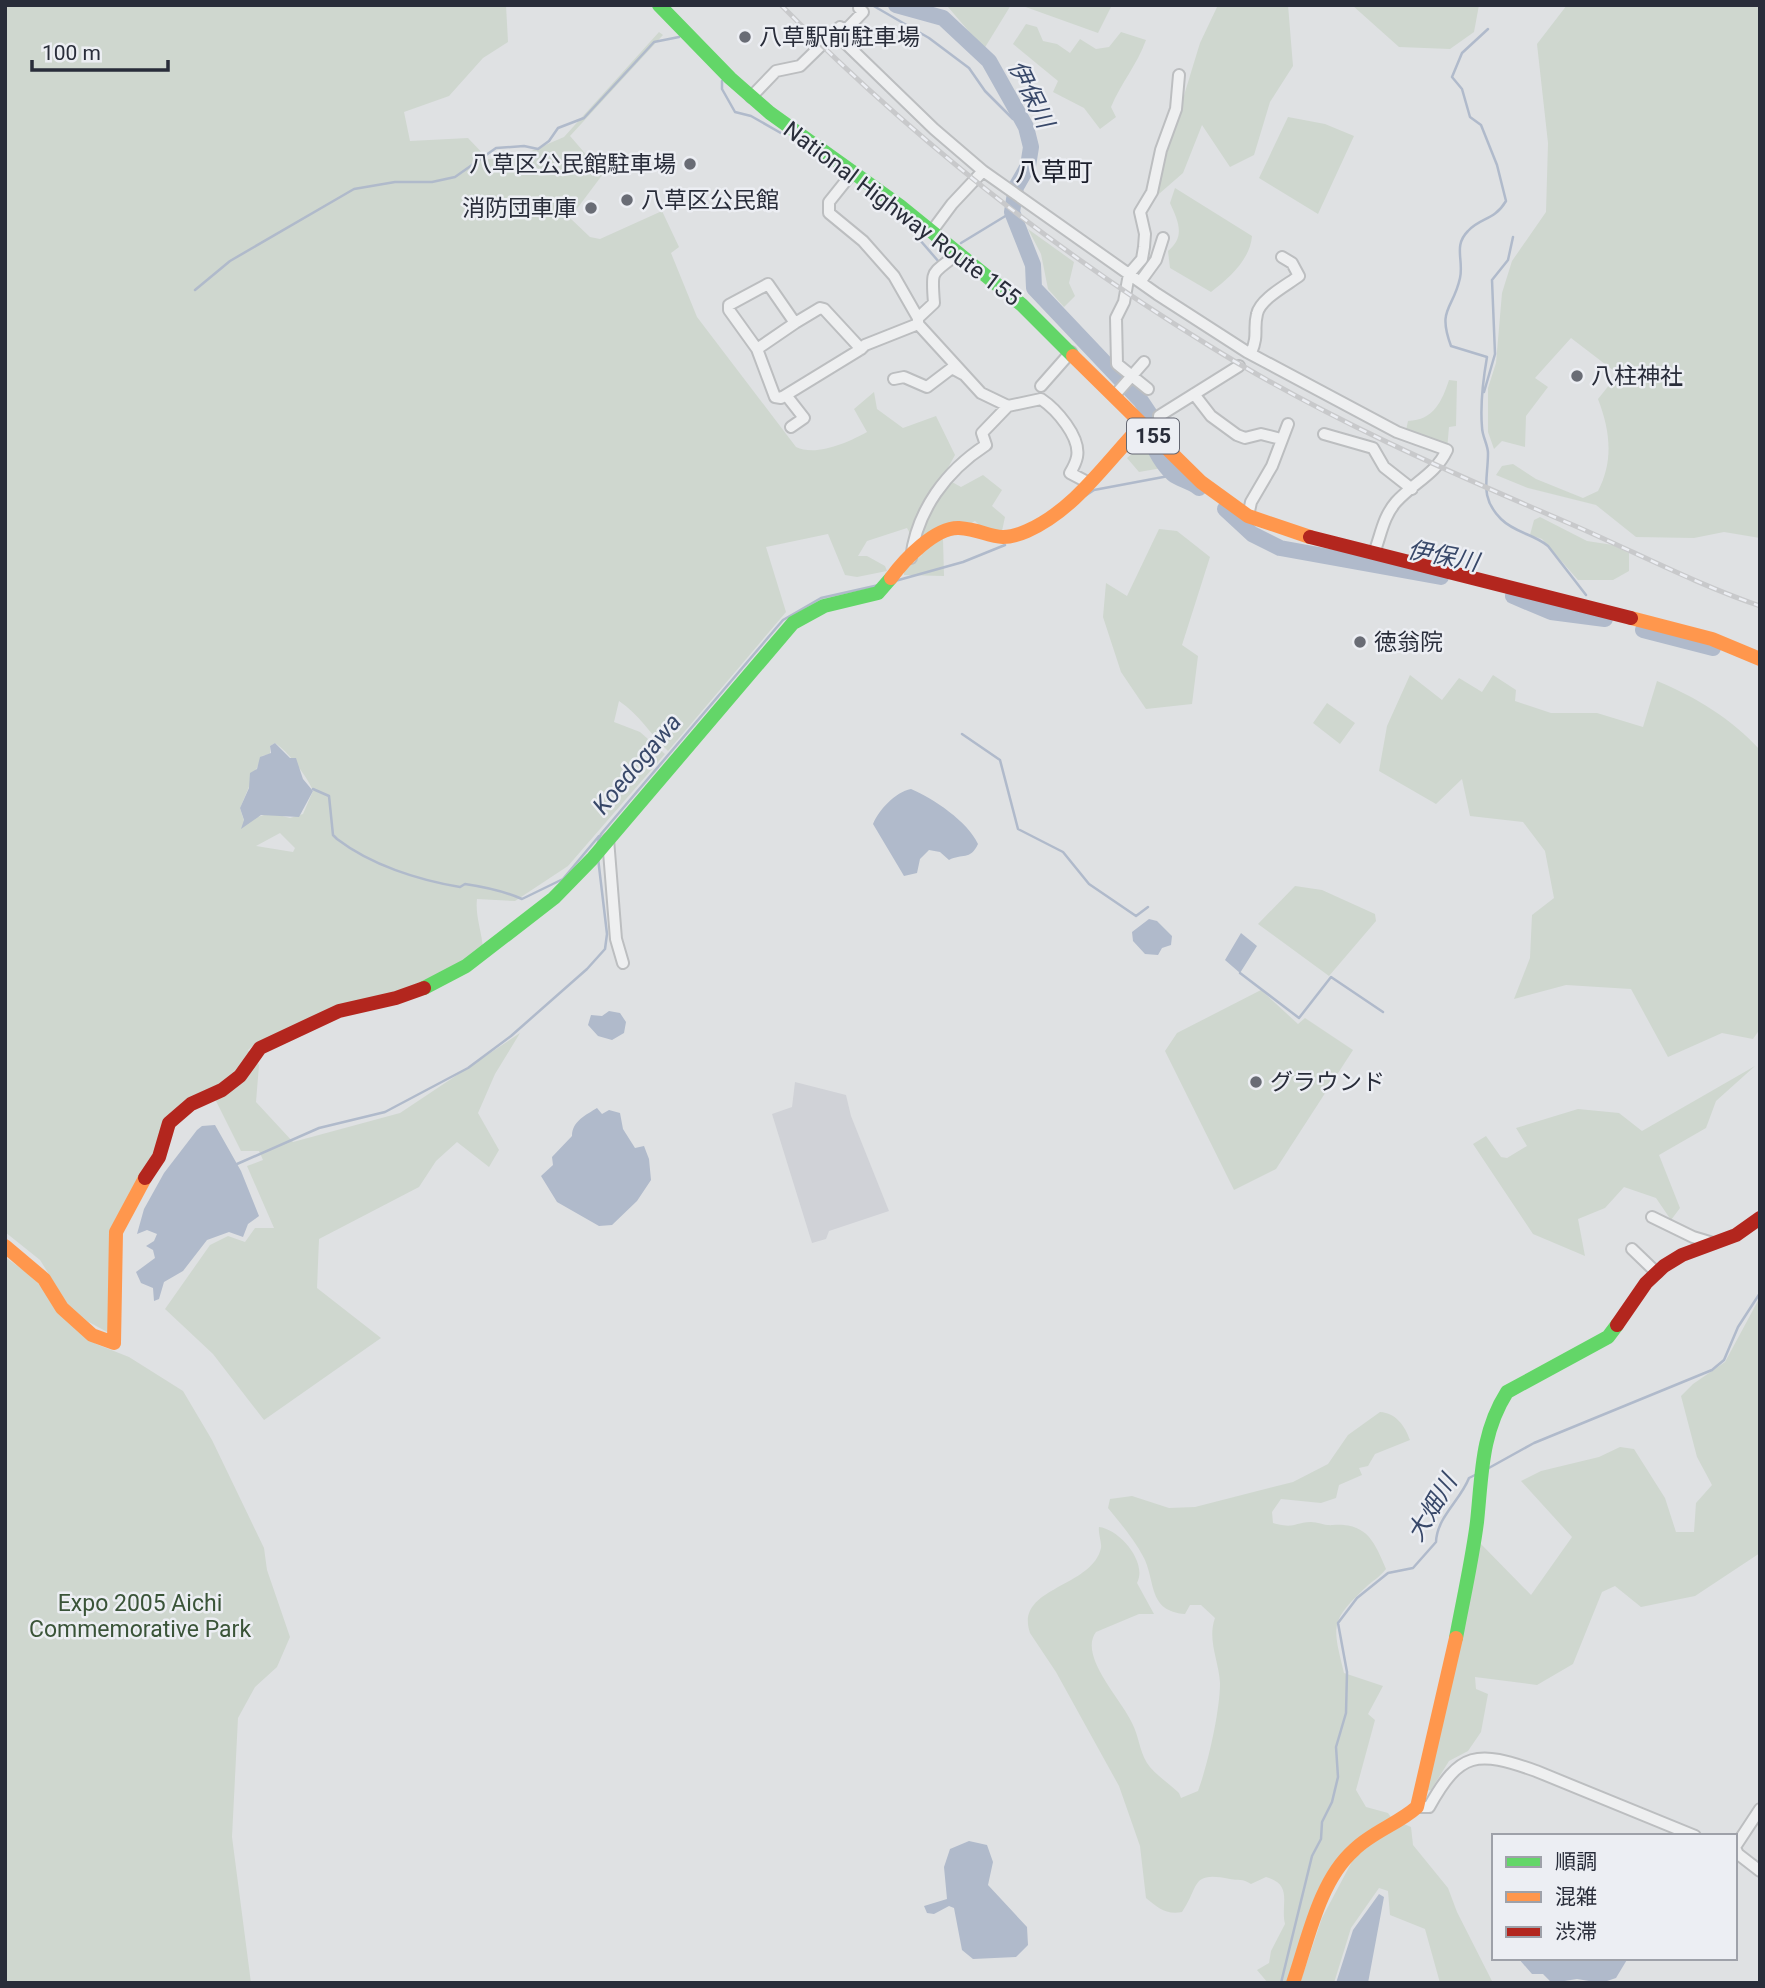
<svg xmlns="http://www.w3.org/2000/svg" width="1765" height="1988" font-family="Roboto,'Noto Sans JP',sans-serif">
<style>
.built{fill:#d0d2d7}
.green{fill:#cfd7cf;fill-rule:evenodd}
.water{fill:#b0bacb}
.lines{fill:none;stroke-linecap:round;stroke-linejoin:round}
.stream{stroke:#b0bacb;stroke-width:2.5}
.river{stroke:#b0bacb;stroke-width:16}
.street-casing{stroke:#bcbec0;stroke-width:14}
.street{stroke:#eeeff0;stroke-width:10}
.fast{stroke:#63d668;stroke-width:14}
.slow{stroke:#ff974d;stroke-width:14}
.jam{stroke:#b3261e;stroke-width:14}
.rail-casing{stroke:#c8c9cb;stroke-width:5}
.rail{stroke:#eceef3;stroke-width:2.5;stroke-dasharray:8;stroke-linecap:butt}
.poi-dot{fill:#696c75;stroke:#eceef3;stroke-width:2.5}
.labels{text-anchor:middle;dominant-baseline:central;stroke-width:5;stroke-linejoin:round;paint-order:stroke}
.shield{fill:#eceef3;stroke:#646772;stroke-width:2}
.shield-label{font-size:21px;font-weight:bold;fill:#292d3a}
.poi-label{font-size:23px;fill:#292d3a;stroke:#eceef3;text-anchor:start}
.street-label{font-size:23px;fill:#292d3a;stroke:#eceef3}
.park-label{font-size:23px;fill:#3a5438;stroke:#eceef3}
.water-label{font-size:24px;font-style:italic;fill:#384869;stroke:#eceef3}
.quarter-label{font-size:26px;fill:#1b1e2b;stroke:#eceef3}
</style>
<rect width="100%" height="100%" fill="#dfe1e3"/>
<path class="built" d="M795,1082L846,1095L851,1116L889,1211L829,1231L826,1239L812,1243L772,1114L792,1107Z"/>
<path class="green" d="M5,5H506L508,42L483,58L449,96L404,112L410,141L468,138L488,159L515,158L564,137L659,32L663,35L570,136L603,174L570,218L590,237L600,239L662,211L679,247L671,253L697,317L796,447C816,457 849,442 867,432L854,409L874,392L877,409L903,428L936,416L955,455L943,477L961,487L983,475L1002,490L992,506L1005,517L1002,531L983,529L975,521L943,539L944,576L904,575V570L922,555L907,528L867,541L858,556H867L885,566L887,571L857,577L845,575L828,534L766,547L786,612L668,751C650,734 639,714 619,701L614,722L640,732L665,754L568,866L515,901L477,899C475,916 482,932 483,949L440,978L257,1042L248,1050L259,1065L256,1102L293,1142L400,1113L520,1033L495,1074L478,1113L499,1150L489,1167L457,1142L436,1161L419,1187L319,1239L317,1288L381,1338L264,1420L213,1354L165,1309L210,1245L228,1236L245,1242L255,1228H274L247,1166L263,1160L259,1151H241L214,1097L188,1102L110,1231L109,1333L87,1321L67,1303L40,1260L5,1232ZM275,743C288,751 308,778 313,791L303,814L290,818L271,813L244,821L240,808L262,756L270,754V746ZM280,833L295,848L293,852L256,846Z
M936,5H1011L984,49L948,7Z
M1020,5H1112L1098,33Z
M1218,5H1288L1293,66L1270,102L1254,155L1230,167L1202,125L1183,173L1152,200L1200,43Z
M1352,5H1479L1474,32L1450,49L1399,47Z
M1567,5H1760V538L1724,532L1694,538L1636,537L1596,505L1528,488L1496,475L1502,466L1513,464L1536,479L1583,498L1598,491C1614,461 1610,430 1598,399L1618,374L1571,338L1535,378L1548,387L1526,416L1525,447L1502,441L1494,449L1488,432V388L1496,363L1502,293L1512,261L1546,212L1548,143L1537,44Z
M1026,24L1037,27L1043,41L1057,44L1070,53L1080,39L1096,49L1109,47L1121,32L1146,40C1137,65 1121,83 1111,107L1116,117L1100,129L1084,108L1053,92L1058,81L1013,44Z
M1288,117L1325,124L1354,136L1318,214L1259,178Z
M1175,188L1252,236C1250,260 1229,278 1211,292L1170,268L1168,251C1186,236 1178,221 1170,203Z
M1028,229L1074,262L1069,283L1075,296L1064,307L1048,289L1041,254Z
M1449,380L1457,381L1456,426L1449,427L1447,450L1405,435L1408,421C1434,420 1442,401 1449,380Z
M1144,444L1162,468L1139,472L1127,458Z
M1540,517L1587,541L1613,545L1629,553V571L1613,580H1578L1542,539L1530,535L1534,520Z
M1159,529L1177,531L1210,557L1182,645L1198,656L1192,704L1146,709L1121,672L1103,617L1106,583L1127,596Z
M1410,675L1442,700L1459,678L1482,692L1493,675L1516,690L1515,701L1551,713H1597L1643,727L1657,681C1696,697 1732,719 1760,750V1029L1753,1039L1722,1033L1668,1057L1631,989L1566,985L1514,999L1530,958L1532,915L1554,898L1545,851L1523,822L1470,816L1462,779L1436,804L1379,771L1387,726Z
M1327,703L1355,723L1340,744L1313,723Z
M1295,886L1322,890L1375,914L1376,921L1329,976L1258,924Z
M1261,990L1298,1024L1305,1018L1353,1050L1276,1169L1234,1190L1165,1051L1177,1033Z
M1755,1066L1716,1101L1706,1128L1659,1155L1680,1208L1671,1220L1656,1198L1624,1187L1605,1208L1578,1219L1585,1256L1533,1234L1473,1144L1486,1136L1501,1157L1507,1158L1527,1146L1516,1128L1578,1109L1619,1113L1642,1131Z
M5,1257L30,1275L96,1344L129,1357L183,1391L212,1440L264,1548L267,1570L290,1637L277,1667L255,1687L238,1718L232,1837L251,1983H5Z
M1760,1297V1553L1695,1596L1641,1607L1615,1586L1602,1592L1573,1664L1537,1685L1475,1677L1476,1689L1488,1694L1481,1732L1468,1751L1449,1761L1431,1790L1424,1791L1480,1543L1531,1595L1572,1537L1521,1481L1541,1471L1599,1457L1620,1447L1634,1449L1665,1498L1676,1532H1694L1696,1503L1712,1485L1697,1457L1681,1396L1693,1384L1725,1362Z
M1380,1412C1396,1413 1405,1426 1410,1440L1375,1454L1368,1466L1359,1468L1362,1475L1339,1485L1336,1498L1321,1503L1281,1499L1272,1512L1273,1523C1295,1529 1292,1523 1311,1522C1318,1522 1325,1526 1333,1525C1367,1523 1374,1541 1386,1569C1380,1577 1372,1581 1365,1588C1329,1622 1333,1627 1344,1673L1383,1686L1368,1714L1375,1720L1356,1790L1366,1807L1388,1813L1393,1820L1352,1844L1288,1983H1268L1257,1970L1269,1963L1271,1951L1285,1924C1280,1904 1294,1885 1266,1877L1251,1884C1242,1878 1239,1881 1230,1879C1190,1871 1200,1886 1182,1912C1166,1915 1158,1908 1146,1898L1140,1846L1119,1786L1056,1672L1030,1633C1014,1587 1092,1588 1101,1548C1102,1543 1098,1533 1099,1527C1119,1529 1148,1562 1137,1583L1154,1614H1139L1096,1632C1078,1656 1122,1700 1132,1723C1139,1736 1139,1750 1147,1763C1155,1775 1169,1783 1179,1793L1181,1798L1198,1791C1208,1764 1220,1711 1220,1683C1219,1661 1207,1640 1215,1618L1201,1605H1190L1185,1614C1148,1611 1156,1583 1144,1558C1134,1539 1121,1524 1108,1508L1110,1499L1132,1496L1169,1508L1195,1507L1293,1482L1328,1464L1348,1435Z
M1404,1824L1411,1827L1413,1845L1448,1888L1457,1912L1493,1983H1440L1425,1929L1390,1915L1388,1891L1379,1888L1351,1928L1334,1983H1300L1322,1918L1357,1852Z"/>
<path class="water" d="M275,743L290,758H296L303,779L313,791L299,817L261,815L241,829L244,820L240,808L249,788L250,773L257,769L260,757L271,753L270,746Z
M911,789C934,799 967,821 978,844C970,861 962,853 949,860L940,852L929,850L920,859L917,873L904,876L873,824C879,810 895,792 911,789Z
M1149,919L1157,921L1172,936L1171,945L1162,948L1158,955L1145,954L1133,941L1132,932Z
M1241,933L1257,946L1240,973L1225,960Z
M609,1011L620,1013L626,1022L624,1033L612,1040L598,1036L588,1025L591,1015L602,1016Z
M597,1108L602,1114L609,1110L620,1113L623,1129L635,1148L644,1146L649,1159L651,1180L637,1201L612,1225L599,1226L557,1202L541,1176L553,1165L552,1157L572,1136C572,1121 586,1115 597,1108Z
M215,1125L241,1171L259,1216L248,1224L243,1237L229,1232L207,1240L183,1271L164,1282L159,1299L154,1301L153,1288L141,1283L136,1272L155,1258L153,1250L146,1246L154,1241L157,1234L147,1230L137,1234L144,1209L164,1173L197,1130L202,1126Z
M969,1841L987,1845L993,1862L988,1885L1027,1927L1028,1945L1016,1957L973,1959L962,1950L954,1908L949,1906L934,1914L927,1913L924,1906L947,1899L944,1867L950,1849Z
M1379,1894L1384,1897L1368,1983H1336L1353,1930Z
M1518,1958H1628L1616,1978L1601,1983L1577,1979L1552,1983L1543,1974H1532Z"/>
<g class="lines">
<path class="stream" d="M872,5L929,38L969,68L985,91L1013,119
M1488,29L1462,53L1452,77L1462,89L1470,117L1481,125L1497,165L1506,201C1494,221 1481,217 1468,231C1453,246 1464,260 1460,278C1453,310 1437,308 1451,346L1487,357C1483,380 1480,404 1482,427C1482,436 1488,445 1488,453C1488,480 1479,497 1501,519C1515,533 1534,534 1548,546L1586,595
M722,81V89L735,112L751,116L786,136
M900,217L939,262L947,254
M961,243L1012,212
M195,290L230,261L354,189L395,182H432L455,177L496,148L524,146L538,149L549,141L558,128L584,118L654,42L679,37
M1484,392L1495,354L1492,280L1508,260L1513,237
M1085,496L1094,490L1174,475
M895,581L963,562L1005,545
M962,734L1000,760L1018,829L1063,852L1089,884L1136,916L1148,907
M313,789L329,796L333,835L337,839C371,865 418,880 460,887L465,884C485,887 504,891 522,899L563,879L599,836
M597,845L601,834L783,620L821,598L879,585
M1240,973L1299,1018L1331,977L1383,1012
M237,1164L319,1128L385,1112L468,1068L511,1036L587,969L605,949L607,934L598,858
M1487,1469L1534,1443L1712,1370L1724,1360L1738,1327L1760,1293
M1281,1983L1312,1856L1321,1839L1322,1822L1332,1802L1338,1777L1336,1747L1346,1713L1347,1672L1338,1623L1357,1598L1388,1573L1413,1568L1436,1542C1437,1517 1460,1501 1469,1478L1475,1475"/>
<path class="river" d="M896,5L943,18L989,61L1026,127L1031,147L1028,166L1016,187L1012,212L1033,265L1034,288L1141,401L1151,416
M1151,438C1154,450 1164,466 1173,474C1180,480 1191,481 1199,488
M1225,509L1252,534L1280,548L1441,577
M1513,596L1551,612L1605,619
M1643,630L1713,648"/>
<g class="street-casing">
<path id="street" d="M859,8L863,12L839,37L934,129L983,171L1157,294L1247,352L1397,432L1447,450C1435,475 1414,482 1396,502C1383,517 1381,535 1374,553
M751,97L776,71L800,66L840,27
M853,172L829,202V213L863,241L894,276L918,318V324L981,393L1008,406L982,433L986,445C946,471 917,510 911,558
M932,231L952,204L983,171
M1140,282L1156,260L1163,238
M918,318L934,303C931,266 932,276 958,253
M757,349L795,323
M861,349L824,309L820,308L795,323L768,284L729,305V310L757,349L775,397L781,398L861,349L865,345L918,324
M1251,353C1259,334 1253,330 1257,314C1260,299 1287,285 1299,276L1292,263L1282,257
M894,379L904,377L927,387L952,368L963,374
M1041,386L1071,352
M1148,389L1117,364L1116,318L1124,302L1129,274L1142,259L1144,247L1145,234L1140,212L1152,192L1161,150L1176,109L1179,75
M1194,394L1211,416L1237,435L1245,438L1261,434L1281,439
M786,395L804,418L791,427
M1115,395L1144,362
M1008,406L1041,399C1056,409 1081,437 1077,457C1076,462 1073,468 1070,473L1089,483
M1324,434L1373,448L1384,467L1412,489
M1162,443L1159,416L1239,366
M1248,516L1251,502L1272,466L1288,424
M608,839L616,939L623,963
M1652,1217L1693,1237L1713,1243
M1632,1249L1657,1273
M1417,1807H1429C1460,1751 1477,1750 1536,1771L1695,1836
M1735,1847L1760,1809
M1735,1848L1738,1854L1760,1871"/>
</g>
<use href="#street" class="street"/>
<path class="fast" d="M659,5L730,78L770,113L900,206L1022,305L1073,356
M424,988L466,966L554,898L592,859L793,623L824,606L878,593L891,578
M1456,1638C1463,1600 1472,1561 1477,1522C1482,1475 1481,1433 1507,1392L1608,1337L1617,1325"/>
<path class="slow" d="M1073,356L1201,482L1248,516L1310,537
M891,578C904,560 935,527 959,528C989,530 995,545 1027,531C1075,510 1107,461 1142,425
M1631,618L1712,639L1760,659
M5,1246L44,1279L62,1308L92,1335L114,1343L116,1232L145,1178
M1293,1983C1308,1940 1319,1881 1354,1850C1372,1832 1398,1824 1417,1807L1456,1638"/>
<path class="jam" d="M1310,537L1631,618
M145,1178L159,1157L169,1123L191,1104L222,1090L240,1076L260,1048L339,1011L396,998L424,988
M1617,1325L1646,1283L1664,1266L1682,1255L1736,1235L1760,1218"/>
<g class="rail-casing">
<path id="rail" d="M781,5C909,135 1052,249 1208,345C1323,417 1449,472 1573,525C1635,552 1696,584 1760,606"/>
</g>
<use href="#rail" class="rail"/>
</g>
<g class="poi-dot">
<circle cx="745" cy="37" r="7"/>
<circle cx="690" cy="164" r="7"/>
<circle cx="627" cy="200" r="7"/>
<circle cx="591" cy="208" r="7"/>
<circle cx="1577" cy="376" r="7"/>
<circle cx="1360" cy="642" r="7"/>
<circle cx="1256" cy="1082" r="7"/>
</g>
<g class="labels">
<rect class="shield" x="1127" y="418.5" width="52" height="35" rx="5"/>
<g class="shield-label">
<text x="1153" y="436">155</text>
</g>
<g class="poi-label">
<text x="759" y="37">八草駅前駐車場</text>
<text x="676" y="164" text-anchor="end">八草区公民館駐車場</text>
<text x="641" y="200">八草区公民館</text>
<text x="577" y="208" text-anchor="end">消防団車庫</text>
<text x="1591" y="376">八柱神社</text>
<text x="1374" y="642">徳翁院</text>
<text x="1270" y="1082">グラウンド</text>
</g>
<g class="street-label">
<text transform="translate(902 214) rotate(37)">National Highway Route 155</text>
</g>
<g class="park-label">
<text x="140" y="1603">Expo 2005 Aichi<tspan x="140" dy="26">Commemorative Park</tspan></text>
</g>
<g class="water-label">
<text transform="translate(1031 94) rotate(64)">伊保川</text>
<text transform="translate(1443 556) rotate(11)">伊保川</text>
<text transform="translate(637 764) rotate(-50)">Koedogawa</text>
<text transform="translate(1432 1508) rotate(-59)">大畑川</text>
</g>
<g class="quarter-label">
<text x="1054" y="172">八草町</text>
</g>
</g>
<rect width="1765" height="1988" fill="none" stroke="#292d3a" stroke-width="14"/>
<rect x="1492" y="1834" width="245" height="126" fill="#eceef3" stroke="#9ea1a9" stroke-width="2"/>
<rect x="1506" y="1857" width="35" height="10" fill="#63d668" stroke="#9ea1a9" stroke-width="2"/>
<text x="1555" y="1869" font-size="21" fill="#292d3a">順調</text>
<rect x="1506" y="1892" width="35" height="10" fill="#ff974d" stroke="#9ea1a9" stroke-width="2"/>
<text x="1555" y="1904" font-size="21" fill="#292d3a">混雑</text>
<rect x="1506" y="1927" width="35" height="10" fill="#b3261e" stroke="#9ea1a9" stroke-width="2"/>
<text x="1555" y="1939" font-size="21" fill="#292d3a">渋滞</text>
<path d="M32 60v10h136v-10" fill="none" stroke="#292d3a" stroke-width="3.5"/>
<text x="42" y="60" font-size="21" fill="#292d3a" stroke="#eceef3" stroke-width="5" paint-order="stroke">100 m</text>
</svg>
